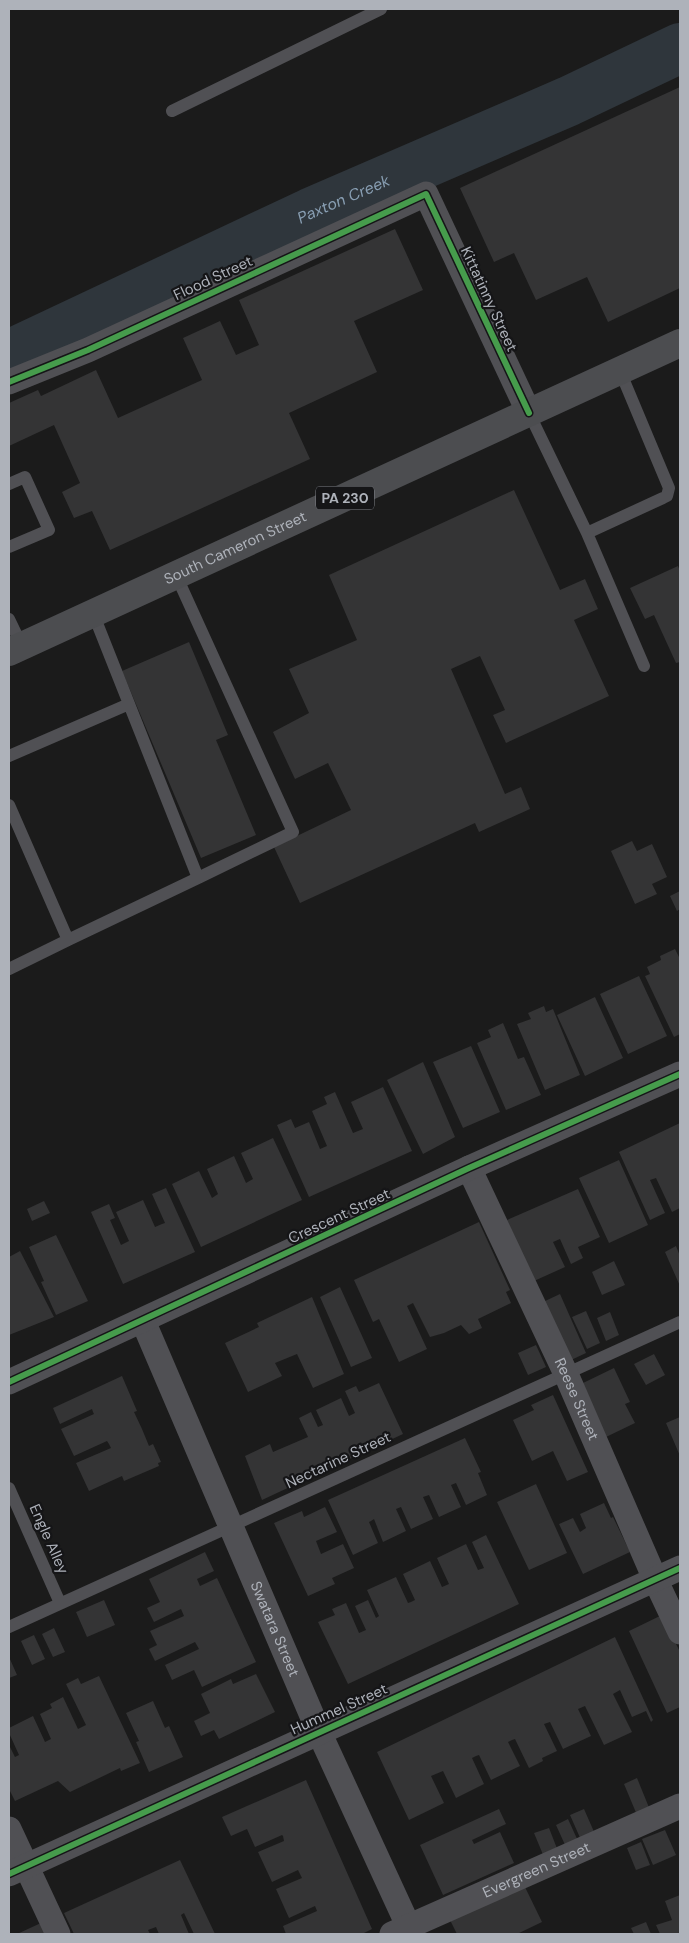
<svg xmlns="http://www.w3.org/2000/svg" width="689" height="1943" font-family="'DM Sans',sans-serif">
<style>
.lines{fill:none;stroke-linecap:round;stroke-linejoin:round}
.river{stroke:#2f363c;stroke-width:50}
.building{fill:#343435}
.service{stroke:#505054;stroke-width:12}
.minor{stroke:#505054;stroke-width:25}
.trunk{stroke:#4c4d50;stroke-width:28}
.cycleway-casing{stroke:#151517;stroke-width:9}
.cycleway{stroke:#469c4c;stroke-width:6}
.labels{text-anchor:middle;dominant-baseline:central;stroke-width:4.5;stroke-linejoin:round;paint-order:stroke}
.shield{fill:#151517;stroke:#808389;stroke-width:1}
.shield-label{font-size:14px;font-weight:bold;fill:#aeb2ba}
.street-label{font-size:15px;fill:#aeb2ba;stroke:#151517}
.water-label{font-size:16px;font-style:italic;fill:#889eb2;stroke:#151517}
</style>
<rect width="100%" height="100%" fill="#1b1b1b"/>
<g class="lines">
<path class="river" id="s1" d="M9,355L310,213L569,101L680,48"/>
</g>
<path class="building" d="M680,87V288L608,322L587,277L536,300L514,253L494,262L460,188Z
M395,229L423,290L354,321L377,372L289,413L310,459L110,550L92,511L74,518L62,492L80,483L54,425L9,446V403L38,390L41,396L96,370L118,418L202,380L183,338L220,321L236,355L259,345L239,300Z
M514,490L560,590L585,579L598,609L574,620L609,696L506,743L493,715L505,710L480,656L451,669L505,794L521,787L530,809L479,832L475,823L300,903L274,847L351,810L328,763L295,779L273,732L309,713L289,669L357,640L329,575Z
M678,566L680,571V662L676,663L654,615L645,619L630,588Z
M189,642L228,735L216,740L256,835L201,858L122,671Z
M632,841L637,851L652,844L667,877L652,884L657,894L635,904L611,851Z
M680,891V909L677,911L670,896Z
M675,949L680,959V1034L674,1037L645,976L650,974L647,967L661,960L660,956Z
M639,976L667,1036L628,1054L600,994Z
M595,997L623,1058L585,1076L557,1015Z
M544,1006L546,1012L553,1009L580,1075L545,1090L517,1024L531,1019L528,1013Z
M503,1023L518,1059L524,1057L541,1095L506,1110L477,1043L491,1037L488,1030Z
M471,1046L500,1112L463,1128L433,1062Z
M423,1062L455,1137L423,1154L387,1080Z
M383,1087L412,1151L309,1197L277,1125L291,1119L295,1128L309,1122L320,1149L327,1146L312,1111L327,1104L324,1097L335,1092L353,1133L363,1129L351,1102Z
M680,1123V1208L672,1212L656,1178L650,1180L665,1213L650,1220L619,1152Z
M273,1138L302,1200L201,1247L172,1184L199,1171L212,1198L218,1194L207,1169L234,1156L246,1183L253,1179L241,1153Z
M619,1160L648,1225L609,1243L579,1178Z
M166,1188L195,1252L123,1284L91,1212L109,1204L115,1218L110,1220L121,1245L129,1241L116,1212L143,1200L155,1227L162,1224L165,1223L152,1194Z
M578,1189L600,1237L578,1247L583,1258L571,1264L560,1239L553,1242L565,1267L534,1281L507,1220Z
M44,1201L50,1213L32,1221L27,1209Z
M479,1222L510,1290L506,1292L511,1303L478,1319L482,1328L469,1334L461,1325L444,1333L430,1337L413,1303L407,1306L427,1349L399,1362L379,1319L373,1322L354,1280Z
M56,1235L88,1301L56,1315L41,1282L44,1281L29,1247Z
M676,1246L680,1256V1286L665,1252Z
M20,1251L54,1317L9,1335V1297L10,1296L9,1293V1257Z
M614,1261L625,1285L602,1295L592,1272Z
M340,1287L372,1358L351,1367L320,1297Z
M560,1294L586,1353L569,1361L543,1302Z
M312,1297L344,1374L313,1388L297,1354L275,1363L282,1376L248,1392L225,1343L259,1327L257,1323Z
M586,1311L600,1343L587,1349L572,1317Z
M610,1312L619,1335L606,1341L597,1318Z
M536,1345L546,1367L528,1375L518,1353Z
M654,1354L665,1375L646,1385L634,1364Z
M614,1368L630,1402L625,1404L635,1423L606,1437L581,1384Z
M122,1376L137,1411L134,1412L142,1429L149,1446L153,1444L161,1462L158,1463L159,1466L124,1481L122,1476L89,1491L76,1463L111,1448L109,1444L107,1441L74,1456L61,1429L94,1414L93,1412L92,1409L60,1424L53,1408Z
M379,1383L403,1434L262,1500L245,1456L270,1444L273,1452L308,1437L299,1418L311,1412L318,1427L323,1425L316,1410L341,1398L349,1416L355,1413L345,1391L356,1386L359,1392Z
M553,1395L588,1472L567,1481L553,1451L532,1461L513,1420L534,1410L531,1405Z
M680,1417V1456L666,1423Z
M465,1438L481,1472L478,1473L487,1495L466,1505L456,1483L451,1485L461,1507L439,1517L429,1495L423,1497L433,1519L411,1529L401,1507L396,1509L406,1531L383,1542L374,1519L371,1521L369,1522L378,1543L353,1555L328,1500Z
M536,1484L567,1553L529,1570L497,1502Z
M604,1503L611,1518L613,1517L630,1552L583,1574L559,1524L573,1518L580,1532L586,1528L580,1514Z
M325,1507L337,1532L316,1541L321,1554L343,1544L354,1568L332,1578L335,1584L308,1596L274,1523L302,1511L304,1517Z
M486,1535L519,1604L348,1684L318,1622L335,1615L332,1609L346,1603L359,1633L366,1630L355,1606L368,1600L376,1618L379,1616L367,1590L396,1577L408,1603L411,1602L415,1600L403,1574L430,1561L442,1587L449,1584L437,1558L466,1544L478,1570L484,1568L472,1542Z
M205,1552L214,1571L197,1579L200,1586L217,1578L256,1662L202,1687L194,1670L172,1680L165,1665L199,1649L195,1642L155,1661L149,1649L157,1645L150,1631L184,1616L181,1609L154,1622L147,1608L160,1602L149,1579Z
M104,1600L115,1625L87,1637L76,1612Z
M662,1615L680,1652V1707L667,1713L629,1631Z
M54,1628L65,1652L53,1657L42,1634Z
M34,1635L45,1659L32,1665L21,1641Z
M615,1637L653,1720L651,1722L646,1711L632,1717L620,1690L613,1694L632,1732L604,1745L585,1706L578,1709L591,1736L563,1749L550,1722L544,1724L557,1751L542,1758L543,1761L529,1768L515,1739L512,1740L508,1742L520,1766L491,1780L479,1755L476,1756L472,1758L484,1784L456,1798L443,1771L431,1776L444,1803L409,1820L377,1752Z
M9,1657L17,1675L9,1678Z
M256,1674L275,1712L219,1739L214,1730L201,1736L194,1721L210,1713L201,1694L231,1679L233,1684Z
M99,1676L140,1763L121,1771L120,1768L70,1792L58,1781L15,1801L9,1789V1745L15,1757L19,1755L9,1733V1728L33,1716L45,1742L51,1739L40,1714L52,1708L50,1704L63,1697L78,1729L86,1725L66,1684L78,1678L81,1684Z
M153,1701L165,1728L169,1726L183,1757L149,1772L136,1742L139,1741L126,1713Z
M637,1778L650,1810L637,1815L624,1784Z
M306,1780L372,1929L362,1934H286L283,1926L317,1911L315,1906L289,1918L276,1889L302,1878L298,1870L272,1882L258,1852L284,1841L283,1836L282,1835L255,1847L247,1829L231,1836L222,1817Z
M499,1809L506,1824L472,1840L474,1844L500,1832L514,1863L443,1895L420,1845Z
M584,1809L595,1834L581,1840L570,1815Z
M568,1819L578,1841L566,1847L556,1825Z
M549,1828L558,1851L544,1857L534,1833Z
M665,1830L676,1855L653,1865L642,1839Z
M641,1842L650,1865L636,1870L627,1848Z
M180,1860L215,1934H194L184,1913L181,1915L189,1934H159L156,1927L148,1930L150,1934H74L64,1913Z
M524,1885L542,1922L517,1934H457L450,1920Z
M680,1895V1934H660L656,1925L672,1920L665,1901Z
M646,1922L651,1934H634L631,1928Z
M41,1923L47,1934H17Z"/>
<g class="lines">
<path class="service" d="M172,111L381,9
M620,371L669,488L667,496L663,498L587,533L644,666
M529,413L587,533
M9,484L25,477L49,530L9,547
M176,575L293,832L198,878
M9,619L22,646
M9,756L129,704
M9,805L68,940L198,878L93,613
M9,969L68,940
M9,1488L60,1603
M9,1627L680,1322"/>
<g class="minor">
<path d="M9,382L88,350L426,194L529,413"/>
<path id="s2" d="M469,1168L566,1374L655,1579L680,1632"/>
<path id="s3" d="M143,1321L319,1732L412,1934"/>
<path d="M9,1382L469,1168L680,1074"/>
<path d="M9,1829L58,1934"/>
<path d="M9,1874L680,1568"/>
<path id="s4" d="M392,1934L680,1806"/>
</g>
<path class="trunk" id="s5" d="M9,652L680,343"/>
<g class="cycleway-casing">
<path id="cycleway" d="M9,382L88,350L426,194L529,413
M9,1382L469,1168L680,1074
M9,1874L680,1568"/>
</g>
<use href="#cycleway" class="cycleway"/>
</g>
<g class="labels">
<rect class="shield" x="316" y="486.5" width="58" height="23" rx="4"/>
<g class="shield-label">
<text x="345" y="498">PA 230</text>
</g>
<g class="street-label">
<text transform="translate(213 278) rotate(-25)">Flood Street</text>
<text transform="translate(489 299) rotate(65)">Kittatinny Street</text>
<text stroke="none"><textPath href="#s5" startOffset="249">South Cameron Street</textPath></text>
<text transform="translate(339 1216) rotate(-25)">Crescent Street</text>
<text stroke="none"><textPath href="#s2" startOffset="255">Reese Street</textPath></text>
<text transform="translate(338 1460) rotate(-25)">Nectarine Street</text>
<text transform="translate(49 1539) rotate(66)">Engle Alley</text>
<text stroke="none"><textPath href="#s3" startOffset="335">Swatara Street</textPath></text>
<text transform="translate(339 1709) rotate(-24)">Hummel Street</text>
<text stroke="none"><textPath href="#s4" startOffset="158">Evergreen Street</textPath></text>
</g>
<g class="water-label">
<text stroke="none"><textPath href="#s1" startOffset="369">Paxton Creek</textPath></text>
</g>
</g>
<rect width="689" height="1943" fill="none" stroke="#aeb2ba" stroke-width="20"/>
</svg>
